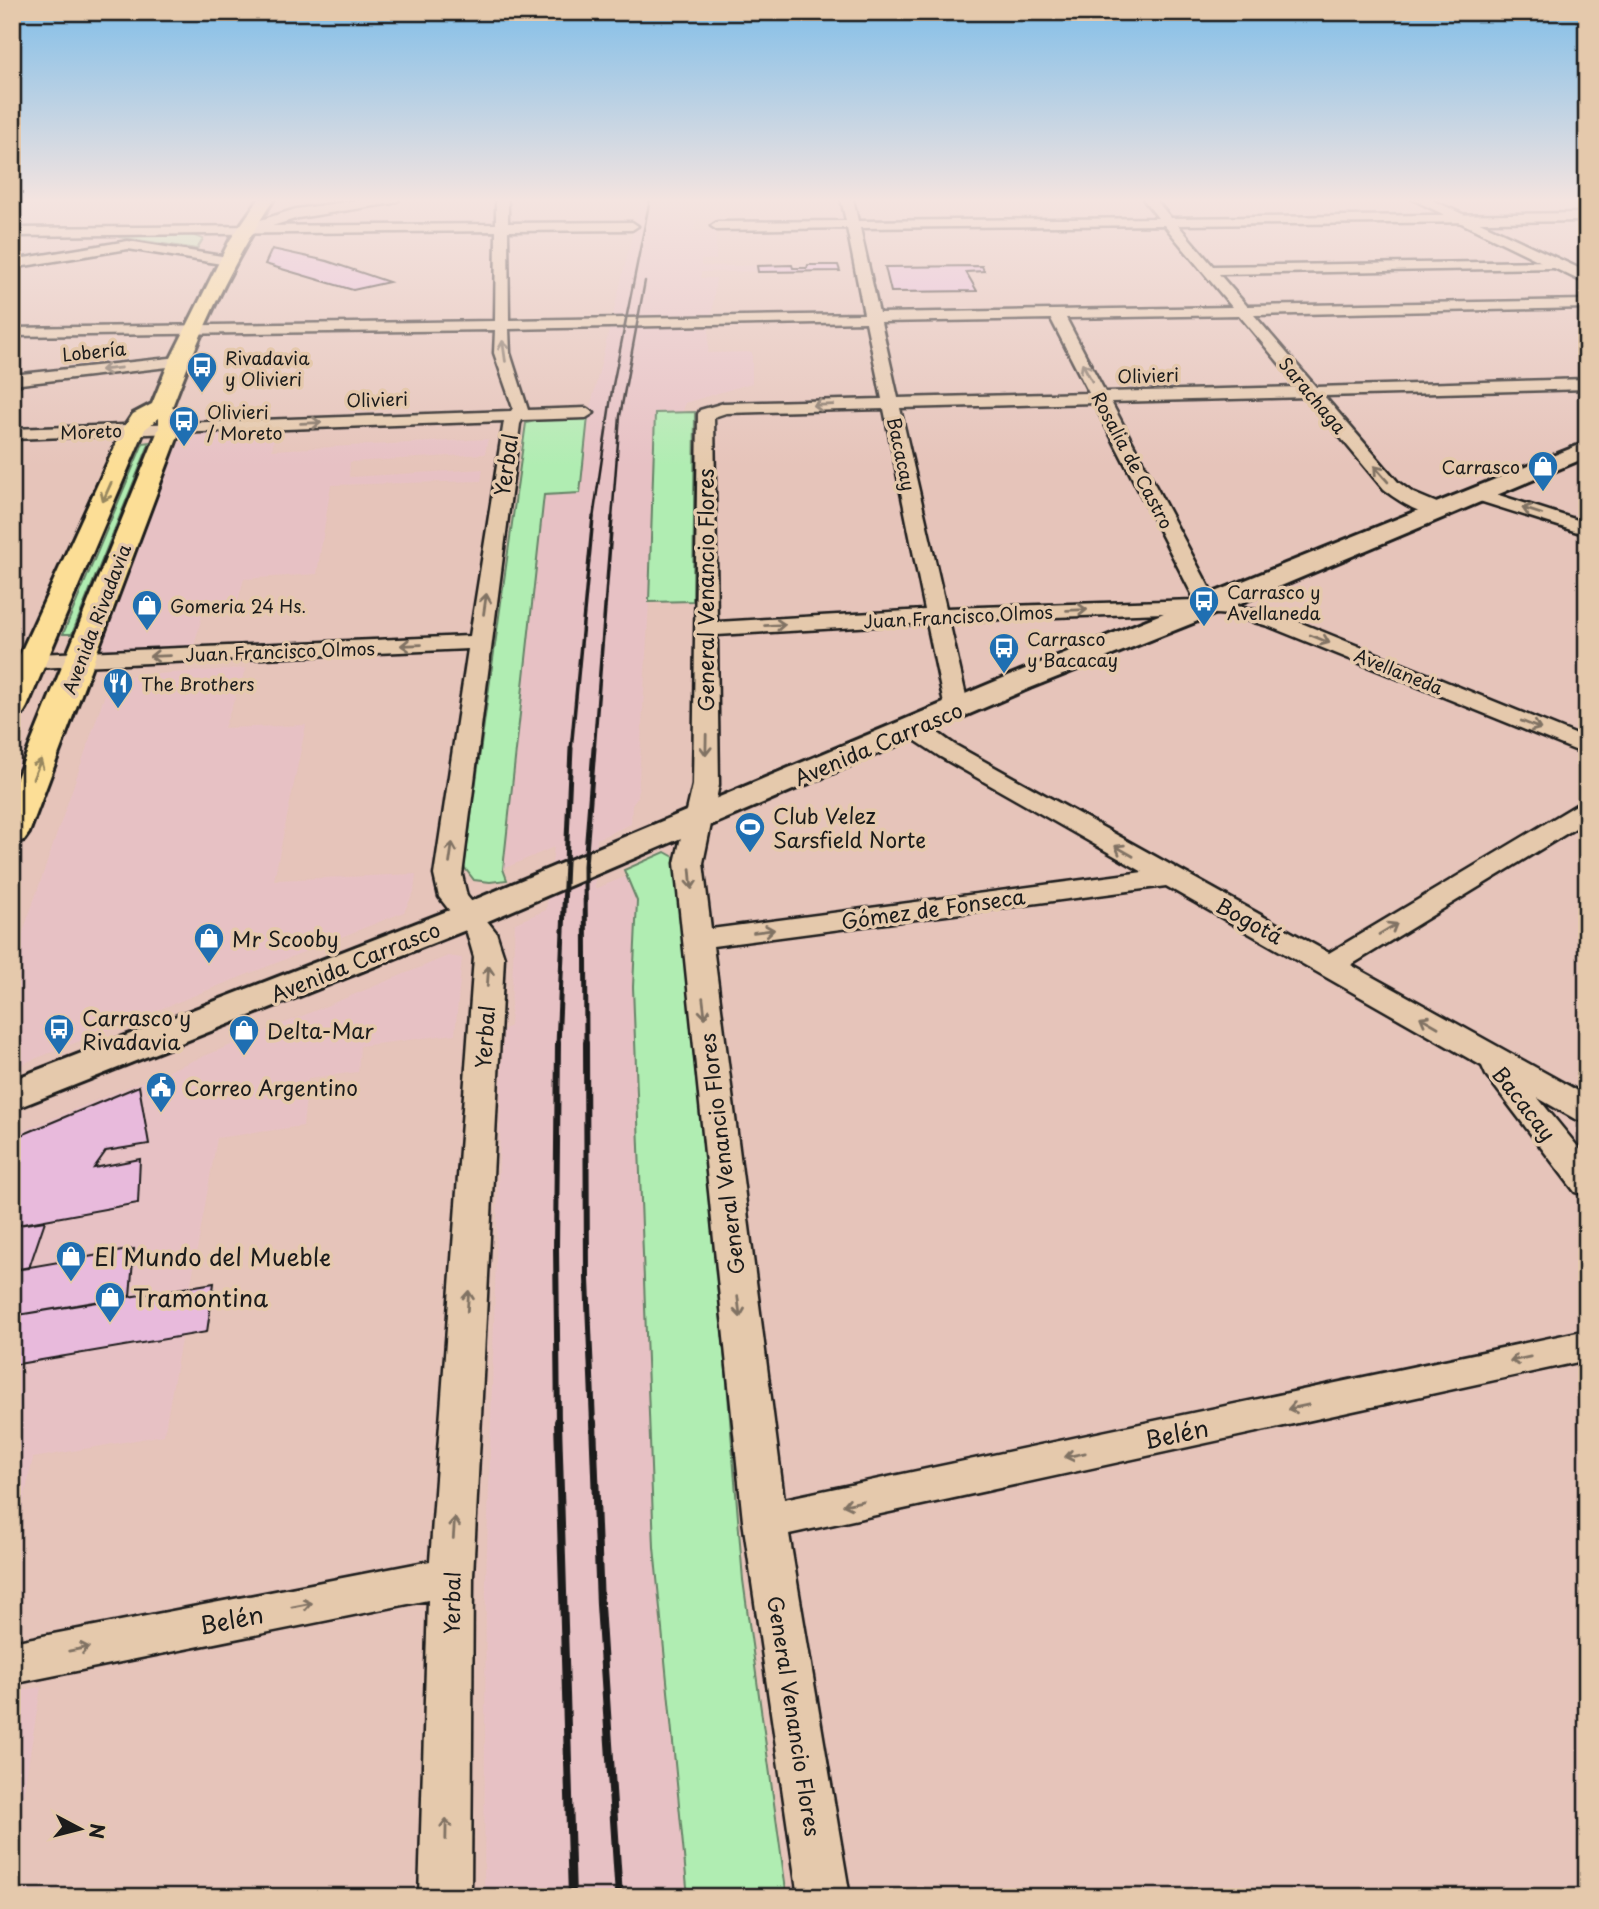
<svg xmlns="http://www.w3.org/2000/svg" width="1599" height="1909" font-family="'Playpen Sans',sans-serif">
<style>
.built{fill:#e7c1c4}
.green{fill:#b0edb2;stroke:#668467;stroke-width:2}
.building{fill:#e8badc;stroke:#1c1c1c;stroke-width:2}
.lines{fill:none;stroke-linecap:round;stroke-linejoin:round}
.minor-casing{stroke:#1c1c1c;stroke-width:5}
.tertiary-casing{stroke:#1c1c1c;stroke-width:5}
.secondary-casing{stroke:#1c1c1c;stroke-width:6}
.primary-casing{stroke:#1c1c1c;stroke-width:6}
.minor{fill:#e5c9ac;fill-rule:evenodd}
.tertiary{fill:#e5c9ac;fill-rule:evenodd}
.secondary{fill:#e5c9ac;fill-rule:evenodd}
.primary{fill:#fcde96;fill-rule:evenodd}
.rail-far4{stroke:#1c1c1c;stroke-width:2.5}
.rail-far3{stroke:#1c1c1c;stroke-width:3.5}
.rail-far2{stroke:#1c1c1c;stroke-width:5}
.rail-far1{stroke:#1c1c1c;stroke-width:6}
.rail{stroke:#1c1c1c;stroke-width:8}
.oneway{stroke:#807264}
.oneway2{stroke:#97875f}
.labels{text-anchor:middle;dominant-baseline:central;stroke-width:7;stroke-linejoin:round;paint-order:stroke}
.far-street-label{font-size:18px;fill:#1c1c1c;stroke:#e5c9ac}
.far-poi-label{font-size:18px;fill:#1c1c1c;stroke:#e5c9ac;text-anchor:start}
.street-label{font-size:21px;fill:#1c1c1c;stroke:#e5c9ac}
.poi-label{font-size:21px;fill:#1c1c1c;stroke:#e5c9ac;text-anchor:start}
.near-poi-label{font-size:24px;fill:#1c1c1c;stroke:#e5c9ac;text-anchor:start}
.near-street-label{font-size:24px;fill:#1c1c1c;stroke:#e5c9ac}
</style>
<rect width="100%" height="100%" fill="#e6c4ba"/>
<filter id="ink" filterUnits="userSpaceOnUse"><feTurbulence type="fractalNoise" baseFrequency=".0143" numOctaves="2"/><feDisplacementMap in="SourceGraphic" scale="14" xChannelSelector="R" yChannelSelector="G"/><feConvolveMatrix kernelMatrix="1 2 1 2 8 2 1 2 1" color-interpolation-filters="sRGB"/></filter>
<g filter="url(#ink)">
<path class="built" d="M641,199H684L682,221H696L694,231H716V260H701V266L838,265L840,271L701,272V278H716L712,314L650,315L649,327L709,328L708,353L752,352V383L685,403L683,412L655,413L649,602L638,797L632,805L631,824L597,839L595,889L627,876L637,901L633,987L660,1630L688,1897H484L486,1581L503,1030L510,1026L515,923L546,910L554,847L503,869L544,494L580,493L588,417Z
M275,431L272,450L488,439L485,454L350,462L349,477L483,469L481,481L331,485L317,574L244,579L236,607L204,609L194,646L114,650L98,648L176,440L203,434Z
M246,668L224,728L306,725L274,880L416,874L414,892L404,912L12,1068V964L111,677Z
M448,956L462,958L455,1034L360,1046L358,1072L308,1078L303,1126L217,1138L164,1435L33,1458L12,1555V1135Z
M41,1687L12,1862V1692Z"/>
<path class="green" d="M189,234L203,239L197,249L118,237Z
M695,412L693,601L649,602L655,413Z
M588,417L580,493L544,495L503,869L507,880L490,882L474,880L464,867L526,423L541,420Z
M150,442L72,634H63L143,443Z
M665,852L674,857L726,1370L743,1580L787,1897H688L654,1547L633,987L637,901L624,870Z"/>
<path class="building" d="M272,249L327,261L389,282L353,290L265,264Z
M792,265L793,268H807L808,265H838L840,271L758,272L757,266Z
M982,266L984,271L966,272L977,291L891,292L885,267Z
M139,1086L149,1144L106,1151L94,1168L140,1159L138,1203L12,1226V1139Z
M45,1221L29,1268L12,1270V1226Z
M134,1249L130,1296L12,1316V1270Z
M214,1283L207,1332L12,1365V1316Z"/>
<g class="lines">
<g class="minor-casing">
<path id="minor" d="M496,199H508V223L632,222L638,226L632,230L508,231L509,320L864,314L847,228L717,230L711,226L717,222L846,221L841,199H853L858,221L1158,218L1143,199H1155L1171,218L1587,213V221L1178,225L1213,266L1559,261V267L1554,268L1219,274L1247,306L1587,300V308L1254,315L1316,387L1587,379V389L1324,396L1398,482L1413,493L1444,506L1447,510L1444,514C1425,519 1399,501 1384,490L1307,397L1111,402L1217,602L1284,616L1587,739V755L1268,626L1230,615L1190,612L949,621L969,709L965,714L957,716L949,714L945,709L927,623L717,635L719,785L703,863L711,929L1143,872L939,756L904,733L901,728L904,723C924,718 941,736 957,746L1329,953L1578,804L1587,802V821L1351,965L1587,1096V1122L1575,1119L1538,1098L1587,1158V1195L1575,1192L1486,1075L1482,1066L1166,886L713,946L784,1499L1587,1330V1360L789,1534L850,1897H798L743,1521L675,863L693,785L698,414L700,410L724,403L882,399L866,322L509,329L510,353L528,410L586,408L594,413L586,418L522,420L520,424L462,875L467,896L496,932L504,957L473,1576L471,1897H419L428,1600L12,1684V1642L430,1561L474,957L467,933L439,897L434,875L468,649L12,669V655L470,636L504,421L12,439V429L511,411L513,408L494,353L495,330L12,336V328L495,321L496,231L12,236V228L496,224ZM1164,225L1232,307L879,313L860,228ZM1239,315L1299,387L1105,392L1066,318ZM1051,319L1089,393L898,398L881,322ZM1094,403L1195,600L946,608L900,408ZM884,409L925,610L717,622L714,417L726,413Z
M128,241L228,257L235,261L228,265L128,249L12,268V260Z
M179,357L185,359L187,362L185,365L12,385V375Z
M1477,488L1587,523V535L1470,498L1468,494L1470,490Z"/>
</g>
<g class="tertiary-casing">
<path id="tertiary" d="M367,199H400L393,203L298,218L243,235L235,230L238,227L296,209Z
M1412,199H1430L1587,272V284Z"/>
</g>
<g class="secondary-casing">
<path id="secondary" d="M1587,442V457L1193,623L1030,688L481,924L12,1110V1080L455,908L1008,676Z"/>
</g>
<g class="primary-casing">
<path id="primary" d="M259,199H274C231,263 199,335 172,407L182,418L181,428L29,833L24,840L12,843V790L159,428V418L145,429L27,707L23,714L12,716V672L123,429L133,414L152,404L169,362L230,240Z"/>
</g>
<use href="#minor" class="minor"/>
<use href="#tertiary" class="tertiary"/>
<use href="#secondary" class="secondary"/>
<use href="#primary" class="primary"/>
<path class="rail-far4" d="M593,519L612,390L650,199
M612,519L620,416L645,281"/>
<path class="rail-far3" d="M571,750L593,517
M594,750L612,517"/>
<path class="rail-far2" d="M558,1045L571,748
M586,1045L585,866L594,748"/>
<path class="rail-far1" d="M586,1043L587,1279L593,1424
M558,1424L556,1246L558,1043"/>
<path class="rail" d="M558,1422L572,1897
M593,1422L600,1605L619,1897"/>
</g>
<defs><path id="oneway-shaft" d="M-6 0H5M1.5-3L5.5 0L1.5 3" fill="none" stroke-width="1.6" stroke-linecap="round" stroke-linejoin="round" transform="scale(1.75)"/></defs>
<g class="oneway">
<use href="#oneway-shaft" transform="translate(504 351) rotate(-98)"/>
<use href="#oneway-shaft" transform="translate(111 369) rotate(174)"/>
<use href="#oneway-shaft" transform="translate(1087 372) rotate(-118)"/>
<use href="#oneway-shaft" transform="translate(823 405) rotate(178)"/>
<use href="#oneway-shaft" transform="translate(311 423) rotate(-2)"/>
<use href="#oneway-shaft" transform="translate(1381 474) rotate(-131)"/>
<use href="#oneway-shaft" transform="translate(1532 511) rotate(-162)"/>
<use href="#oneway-shaft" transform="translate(485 604) rotate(-82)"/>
<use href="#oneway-shaft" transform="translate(1077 610) rotate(-2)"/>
<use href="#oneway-shaft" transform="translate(775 625) rotate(-3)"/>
<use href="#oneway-shaft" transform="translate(1320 639) rotate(22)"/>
<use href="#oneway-shaft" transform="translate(411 645) rotate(178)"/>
<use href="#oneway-shaft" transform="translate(160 656) rotate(178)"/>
<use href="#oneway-shaft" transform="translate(1531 725) rotate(22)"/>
<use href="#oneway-shaft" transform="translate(706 745) rotate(91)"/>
<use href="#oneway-shaft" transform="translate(1124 851) rotate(-150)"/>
<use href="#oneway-shaft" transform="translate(451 853) rotate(-82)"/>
<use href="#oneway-shaft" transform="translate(691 879) rotate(85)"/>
<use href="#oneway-shaft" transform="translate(1388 929) rotate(-31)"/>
<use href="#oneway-shaft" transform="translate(764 931) rotate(-8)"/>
<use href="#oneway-shaft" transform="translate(488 976) rotate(-86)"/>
<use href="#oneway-shaft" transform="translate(704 1008) rotate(83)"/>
<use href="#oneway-shaft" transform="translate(1429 1022) rotate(-150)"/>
<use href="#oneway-shaft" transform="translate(468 1301) rotate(-86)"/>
<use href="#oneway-shaft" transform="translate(739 1307) rotate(83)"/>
<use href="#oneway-shaft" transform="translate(1520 1359) rotate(168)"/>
<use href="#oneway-shaft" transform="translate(1298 1407) rotate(168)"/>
<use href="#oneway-shaft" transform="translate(1075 1455) rotate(168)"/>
<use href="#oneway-shaft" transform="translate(853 1503) rotate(168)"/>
<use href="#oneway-shaft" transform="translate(454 1528) rotate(-86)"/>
<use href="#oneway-shaft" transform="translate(302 1605) rotate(-11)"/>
<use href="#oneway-shaft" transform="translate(79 1649) rotate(-11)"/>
<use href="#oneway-shaft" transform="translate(446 1829) rotate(-89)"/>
</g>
<g class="oneway2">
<use href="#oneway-shaft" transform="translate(107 492) rotate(114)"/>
<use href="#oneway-shaft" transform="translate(37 769) rotate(-68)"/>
</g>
</g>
<linearGradient id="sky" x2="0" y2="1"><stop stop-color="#81bee8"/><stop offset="0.43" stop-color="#f4e4e0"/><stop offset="1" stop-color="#f4e4e0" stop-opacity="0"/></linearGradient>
<rect width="1599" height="466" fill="url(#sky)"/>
<defs>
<g id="bus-pin" transform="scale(1.575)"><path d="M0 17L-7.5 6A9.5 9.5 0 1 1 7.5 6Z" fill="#1f6fb2" stroke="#e5c9ac"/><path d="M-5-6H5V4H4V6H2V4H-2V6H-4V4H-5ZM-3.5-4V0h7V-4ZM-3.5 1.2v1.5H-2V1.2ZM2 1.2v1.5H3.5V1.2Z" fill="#fff"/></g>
<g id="shop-pin" transform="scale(1.575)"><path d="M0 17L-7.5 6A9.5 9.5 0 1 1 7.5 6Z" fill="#1f6fb2" stroke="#e5c9ac"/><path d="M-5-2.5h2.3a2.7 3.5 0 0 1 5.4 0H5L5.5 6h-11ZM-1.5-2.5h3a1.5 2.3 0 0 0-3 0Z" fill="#fff"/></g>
<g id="restaurant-pin" transform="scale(1.575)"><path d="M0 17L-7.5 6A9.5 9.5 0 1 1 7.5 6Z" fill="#1f6fb2" stroke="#e5c9ac"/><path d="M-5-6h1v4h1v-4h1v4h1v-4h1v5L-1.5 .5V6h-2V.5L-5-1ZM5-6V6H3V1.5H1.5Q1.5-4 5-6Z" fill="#fff"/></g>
<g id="stadium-pin" transform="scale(1.575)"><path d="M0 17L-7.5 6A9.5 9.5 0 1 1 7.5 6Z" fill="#1f6fb2" stroke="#e5c9ac"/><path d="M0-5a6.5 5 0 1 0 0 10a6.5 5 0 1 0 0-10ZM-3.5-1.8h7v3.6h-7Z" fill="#fff"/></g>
<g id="civic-pin" transform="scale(1.575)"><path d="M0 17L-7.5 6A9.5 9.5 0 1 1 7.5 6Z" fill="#1f6fb2" stroke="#e5c9ac"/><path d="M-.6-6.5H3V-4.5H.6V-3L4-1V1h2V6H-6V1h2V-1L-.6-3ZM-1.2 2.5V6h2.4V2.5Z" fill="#fff"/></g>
</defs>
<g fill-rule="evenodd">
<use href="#bus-pin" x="202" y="367"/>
<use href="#bus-pin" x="184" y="421"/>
<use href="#shop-pin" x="1543" y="466"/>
<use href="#bus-pin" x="1204" y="601"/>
<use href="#shop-pin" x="147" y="605"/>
<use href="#bus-pin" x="1004" y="648"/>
<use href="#restaurant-pin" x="118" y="683"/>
<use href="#stadium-pin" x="750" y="827"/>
<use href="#shop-pin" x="209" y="938"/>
<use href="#bus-pin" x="59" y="1029"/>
<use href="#shop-pin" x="244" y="1030"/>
<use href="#civic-pin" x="161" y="1087"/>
<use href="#shop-pin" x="71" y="1256"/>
<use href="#shop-pin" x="110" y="1297"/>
</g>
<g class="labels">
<g class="far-street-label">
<text transform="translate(94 351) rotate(-6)">Lobería</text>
<text transform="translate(1148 375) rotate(-2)">Olivieri</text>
<text transform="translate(1313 395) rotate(50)">Sarachaga</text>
<text transform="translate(377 399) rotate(-2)">Olivieri</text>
<text transform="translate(91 431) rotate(-2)">Moreto</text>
<text transform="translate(902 454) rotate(78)">Bacacay</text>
<text transform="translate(1133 460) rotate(62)">Rosalia de Castro</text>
<text transform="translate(958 616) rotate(-3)">Juan Francisco Olmos</text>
<text transform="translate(96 619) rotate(-69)">Avenida Rivadavia</text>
<text transform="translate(280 651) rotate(-2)">Juan Francisco Olmos</text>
<text transform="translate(1399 671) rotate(22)">Avellaneda</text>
</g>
<g class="far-poi-label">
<text x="225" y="357">Rivadavia<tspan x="225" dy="21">y Olivieri</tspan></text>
<text x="207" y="411">Olivieri<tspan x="207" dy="21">/ Moreto</tspan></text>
<text x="1520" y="466" text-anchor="end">Carrasco</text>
<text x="1227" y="591">Carrasco y<tspan x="1227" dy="21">Avellaneda</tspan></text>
<text x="170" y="605">Gomeria 24 Hs.</text>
<text x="1027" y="638">Carrasco<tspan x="1027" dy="21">y Bacacay</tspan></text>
<text x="141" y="683">The Brothers</text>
</g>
<g class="street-label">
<text transform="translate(505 465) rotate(-82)">Yerbal</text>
<text transform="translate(705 590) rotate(-90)">General Venancio Flores</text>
<text transform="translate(878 743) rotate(-23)">Avenida Carrasco</text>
<text transform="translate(933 908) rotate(-8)">Gómez de Fonseca</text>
<text transform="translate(1250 920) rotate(29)">Bogotá</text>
<text transform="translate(355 961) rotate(-22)">Avenida Carrasco</text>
<text transform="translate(484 1037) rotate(-86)">Yerbal</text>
<text transform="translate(1525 1103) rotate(52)">Bacacay</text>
<text transform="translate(721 1154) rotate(-97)">General Venancio Flores</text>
<text transform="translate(451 1603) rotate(-89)">Yerbal</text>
<text transform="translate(795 1716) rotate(81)">General Venancio Flores</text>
</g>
<g class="poi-label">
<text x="773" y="815">Club Velez<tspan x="773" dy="24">Sarsfield Norte</tspan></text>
<text x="232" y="938">Mr Scooby</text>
<text x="82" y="1017">Carrasco y<tspan x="82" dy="24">Rivadavia</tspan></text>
<text x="267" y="1030">Delta-Mar</text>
<text x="184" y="1087">Correo Argentino</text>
</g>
<g class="near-poi-label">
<text x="94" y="1256">El Mundo del Mueble</text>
<text x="133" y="1297">Tramontina</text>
</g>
<g class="near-street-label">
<text transform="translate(1176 1433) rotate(-12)">Belén</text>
<text transform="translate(231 1619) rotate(-11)">Belén</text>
</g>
</g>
<rect width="1599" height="1909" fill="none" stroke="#e5c9ac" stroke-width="42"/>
<rect x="21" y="21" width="1557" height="1867" fill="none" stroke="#1c1c1c" stroke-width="2.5" filter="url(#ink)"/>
<g transform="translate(80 1829) rotate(97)" stroke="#e5c9ac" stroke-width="5" paint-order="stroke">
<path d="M0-5L12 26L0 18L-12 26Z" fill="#1c1c1c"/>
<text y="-10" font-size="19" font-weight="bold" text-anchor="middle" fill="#1c1c1c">N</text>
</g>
</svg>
